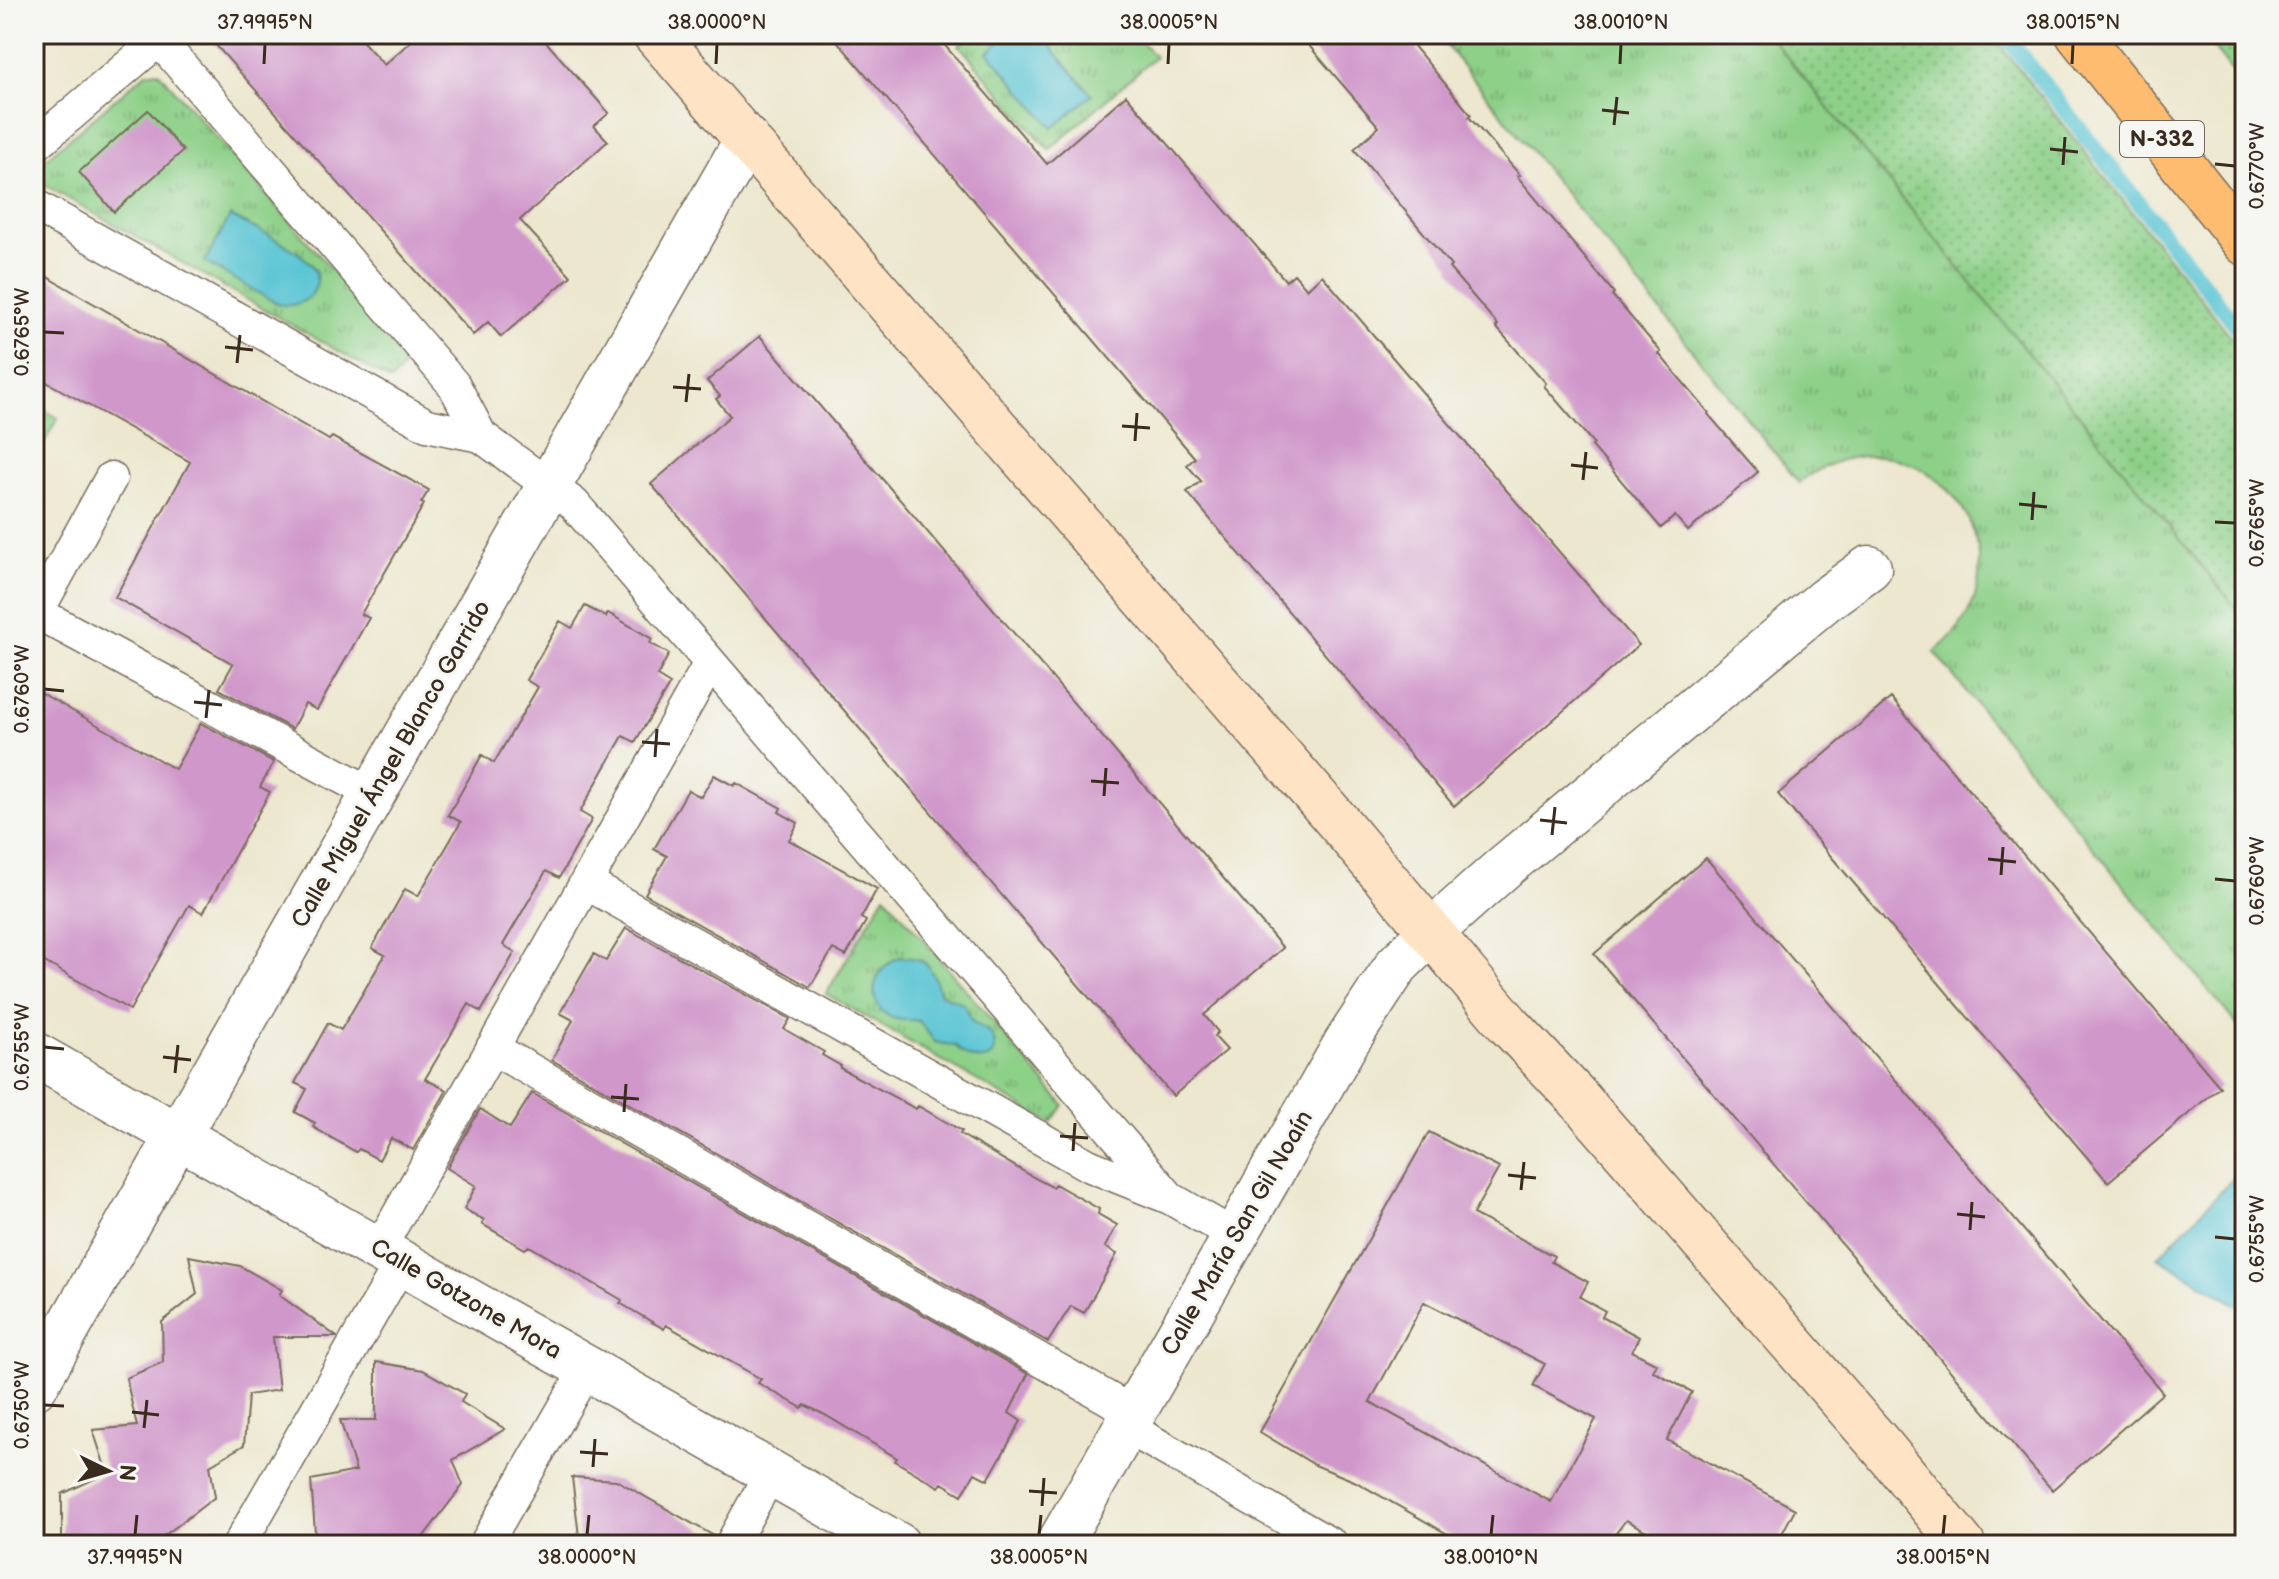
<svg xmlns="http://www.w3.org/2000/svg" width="2279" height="1579" font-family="'Balsamiq Sans',sans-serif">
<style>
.grass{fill:url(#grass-dots);stroke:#647d53;stroke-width:2}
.park{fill:url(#park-tufts);stroke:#647d53;stroke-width:2}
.water{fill:#5ac5d4;stroke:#4a7879;stroke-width:2}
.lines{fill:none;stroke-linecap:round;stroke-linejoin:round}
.stream{stroke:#5ac5d4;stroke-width:16}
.building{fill:#d097ca;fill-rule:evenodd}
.lane-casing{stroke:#796c5c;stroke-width:35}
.street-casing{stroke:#796c5c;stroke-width:47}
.secondary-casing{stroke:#796c5c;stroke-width:47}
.highway-casing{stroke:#796c5c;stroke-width:47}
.lane{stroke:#fff;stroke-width:32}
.street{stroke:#fff;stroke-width:44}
.secondary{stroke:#fee4c5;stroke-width:44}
.highway{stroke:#fdbc6f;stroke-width:44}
.ticks{fill:none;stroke:#3b2a1e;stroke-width:3}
.labels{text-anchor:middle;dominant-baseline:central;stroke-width:6;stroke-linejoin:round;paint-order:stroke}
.shield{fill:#f6f6f2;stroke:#73675e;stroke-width:2}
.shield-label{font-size:22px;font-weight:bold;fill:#3b2a1e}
.street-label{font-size:24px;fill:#3b2a1e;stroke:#f6f6f2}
.neatline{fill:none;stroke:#3b2a1e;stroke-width:3}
.ticks-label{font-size:20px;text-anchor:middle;fill:#3b2a1e}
</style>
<defs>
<pattern id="grass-dots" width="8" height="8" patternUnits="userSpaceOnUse" patternTransform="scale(2)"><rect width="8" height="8" fill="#8dd088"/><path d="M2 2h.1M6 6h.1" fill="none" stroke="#74a96f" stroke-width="1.8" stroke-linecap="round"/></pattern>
<pattern id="park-tufts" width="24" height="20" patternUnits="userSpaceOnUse" patternTransform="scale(2)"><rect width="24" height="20" fill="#8dd088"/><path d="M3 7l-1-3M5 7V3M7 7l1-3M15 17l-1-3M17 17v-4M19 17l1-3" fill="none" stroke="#74a96f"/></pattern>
</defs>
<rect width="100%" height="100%" fill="#f6f6f2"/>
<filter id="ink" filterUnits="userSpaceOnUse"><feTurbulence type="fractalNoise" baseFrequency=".0125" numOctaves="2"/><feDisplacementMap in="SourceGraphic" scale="16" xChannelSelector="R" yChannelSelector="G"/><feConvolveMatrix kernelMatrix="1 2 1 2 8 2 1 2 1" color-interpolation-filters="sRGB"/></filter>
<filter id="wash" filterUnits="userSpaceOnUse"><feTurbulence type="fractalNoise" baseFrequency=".006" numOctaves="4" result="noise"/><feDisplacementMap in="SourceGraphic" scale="32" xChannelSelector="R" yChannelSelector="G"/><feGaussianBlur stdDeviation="1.8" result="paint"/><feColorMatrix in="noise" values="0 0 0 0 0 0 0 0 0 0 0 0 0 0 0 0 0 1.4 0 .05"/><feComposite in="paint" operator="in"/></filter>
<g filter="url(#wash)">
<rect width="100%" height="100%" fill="#ece7ce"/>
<path class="grass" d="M1768,34H1991L2245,354V619Z
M2203,34H2245V88Z"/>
<path class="park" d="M971,34H1134L1155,57L1049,150L959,45Z
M1437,34H1768L2245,619V1035L1934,652C2051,561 1919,389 1799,483Z
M158,71L410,359L391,381L39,182L37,166L146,73Z
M34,404L58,418L34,461Z
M885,895L1064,1105L1051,1123L826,994Z"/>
<path class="water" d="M1009,34H1040L1092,95L1053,128L988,52Z
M230,216C253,228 289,243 308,261C331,284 305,313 276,303L205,262Z
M900,957C932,957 930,970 941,994L964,1004C968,1009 968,1017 973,1022C979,1028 988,1028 993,1038C1003,1061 972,1068 956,1046L935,1042L919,1021C909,1019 896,1022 887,1015C863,998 876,966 900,957Z
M2245,1166V1296L2239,1306L2158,1257Z"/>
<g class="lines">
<path class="stream" d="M2004,34L2245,336"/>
</g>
<g id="blocks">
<path class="building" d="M206,34H356L384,65L419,34H539L609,113L594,126L608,141L520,220L571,276L501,337L488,322L473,335Z
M831,34H935L1047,164L1126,95L1286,281L1294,274L1307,289L1322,275L1639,645L1454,806L1187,492L1201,481L1187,465L1195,458Z
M1299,34H1404L1471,115L1469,117L1520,175L1517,176L1614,293L1612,295L1661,352L1659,354L1709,413L1708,414L1758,472L1688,531L1675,516L1661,528L1592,446L1594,444L1544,386L1546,383L1496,327L1498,325L1449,268L1451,266L1354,149L1379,127Z
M148,110L183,151L114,212L79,172Z
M34,269L329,440L332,437L429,490L421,503L424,504L361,614L369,618L317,710L305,704L292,729L219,689L233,664L115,597L190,462L34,375Z
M760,336L1283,948L1204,1015L1218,1032L1214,1036L1227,1050L1173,1096L651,484L730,416L716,399L720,396L707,381Z
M585,606L606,617L608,613L652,639L650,643L669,654L657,676L670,684L635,742L623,736L580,812L592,819L559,878L546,871L503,945L515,952L481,1012L469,1004L425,1079L447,1090L413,1150L391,1138L379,1160L359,1149L356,1152L313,1127L315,1123L295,1112L307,1089L295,1083L328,1023L341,1030L385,955L372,948L405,889L418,896L461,822L448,815L482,755L494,763L538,687L526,680L560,621L572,628Z
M34,689L175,769L201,723L274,762L260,787L270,792L203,913L189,905L130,1010L34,956Z
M1891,698L2220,1087L2108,1182L1778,794Z
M714,775L734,786L736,783L781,808L779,812L798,823L789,840L877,889L861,918L866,921L846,956L833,949L810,987L645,894L667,856L654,849L688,790L701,797Z
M1706,858L2163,1393L2052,1490L1594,954Z
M626,928L790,1019L784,1029L824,1052L822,1055L841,1066L840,1068L916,1109L918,1106L962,1131L960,1134L1033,1177L1052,1187L1055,1184L1099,1209L1098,1214L1117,1225L1105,1247L1117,1254L1084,1313L1071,1306L1048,1342L552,1060L573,1020L560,1013L594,954L606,961Z
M532,1093L1028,1374L1009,1413L1021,1421L988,1480L975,1473L962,1495L942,1483L939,1487L895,1461L897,1458L825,1415L805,1405L802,1408L758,1383L761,1379L666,1325L664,1329L620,1303L622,1300L529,1246L525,1249L482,1224L484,1220L464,1209L476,1186L447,1168L480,1109L510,1128Z
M1429,1132L1499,1168L1473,1214L1554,1256L1551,1262L1588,1282L1580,1297L1605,1311L1602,1317L1639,1337L1632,1351L1657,1364L1653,1371L1692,1392L1667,1440L1795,1509L1776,1545H1672L1626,1520L1613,1537L1626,1545H1467L1354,1481L1315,1465L1260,1432ZM1424,1302L1545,1364L1533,1386L1596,1419L1551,1502L1370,1402Z
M189,1256L240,1266L282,1290L279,1295L337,1337H273L279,1390L248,1395L244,1445L210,1465L215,1497L152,1545H62V1494L107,1473L93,1430L137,1426L126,1378L163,1362L162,1322L197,1294Z
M376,1362L423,1370L465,1394L461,1402L505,1429L453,1460L463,1485L417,1545H316L311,1480L356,1471L340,1420H376Z
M572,1477L616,1480L714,1536L712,1545H580Z"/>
</g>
</g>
<g filter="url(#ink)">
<use href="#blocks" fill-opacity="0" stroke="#796c5c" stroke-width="2"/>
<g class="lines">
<g class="lane-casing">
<path id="lane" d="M154,34L454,385L481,436
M34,146L159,40
M34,205L427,425L481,436L574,504L1170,1198
M34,611L373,794
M37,612L111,478
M586,883L1088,1165L1170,1198L1235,1236
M492,1048L1134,1413
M379,1249L710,663
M1125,1426L1332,1545
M239,1545L401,1263
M485,1545L587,1368
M731,1545L771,1473"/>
</g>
<g class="street-casing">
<path id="street" d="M34,1054L898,1545
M34,1388L747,139
M1058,1545L1346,1043L1397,965L1431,932L1503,868L1825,600L1869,568"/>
</g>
<g class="secondary-casing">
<path id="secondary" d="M655,34L1339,823L1508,1024L1577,1097L1883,1448L1963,1545"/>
</g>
<g class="highway-casing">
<path id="highway" d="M2078,34L2245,243"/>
</g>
<use href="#lane" class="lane"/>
<use href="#street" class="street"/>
<use href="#secondary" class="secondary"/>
<use href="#highway" class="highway"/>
</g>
</g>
<path class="ticks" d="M264,64L265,44M716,64L717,44M1168,64L1169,44M1620,64L1621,44M2072,64L2073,44M1602,110L1629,113M1614,125L1617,97M2050,149L2078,152M2215,164L2235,166M2063,165L2065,137M44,332L64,333M225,347L253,350M237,363L240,335M673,387L701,389M686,402L689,374M1122,426L1150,428M1135,441L1137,413M1571,465L1598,468M1583,480L1586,452M2019,504L2047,507M2032,520L2034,492M2215,522L2235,523M44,689L64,691M194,702L222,705M206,718L209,690M642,742L670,744M655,757L657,729M1091,781L1119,783M1104,796L1106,768M1540,820L1567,823M1552,835L1555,807M1988,859L2016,862M2001,875L2003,847M2215,879L2235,881M44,1047L64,1049M163,1057L191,1060M175,1073L178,1045M611,1097L639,1099M624,1112L626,1084M1060,1136L1088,1138M1073,1151L1075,1123M1508,1175L1536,1178M1521,1190L1524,1162M1957,1214L1985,1217M1970,1230L1972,1202M2215,1237L2235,1239M44,1405L64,1406M132,1412L159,1415M144,1428L147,1400M580,1452L608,1454M593,1467L595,1439M1029,1491L1057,1493M1042,1506L1044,1478M135,1535L137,1515M587,1535L589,1515M1039,1535L1041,1515M1491,1535L1493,1515M1943,1535L1945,1515"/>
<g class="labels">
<rect class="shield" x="2120" y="121" width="84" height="36" rx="6"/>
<g class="shield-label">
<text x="2162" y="139">N-332</text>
</g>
<g class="street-label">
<text transform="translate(391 764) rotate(-60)">Calle Miguel Ángel Blanco Garrido</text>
<text transform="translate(1237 1233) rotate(-60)">Calle María San Gil Noaín</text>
<text transform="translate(466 1299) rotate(30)">Calle Gotzone Mora</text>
</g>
</g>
<rect width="2279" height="1579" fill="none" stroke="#f6f6f2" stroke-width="88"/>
<g transform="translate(108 1471) rotate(95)" stroke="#f6f6f2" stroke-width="6" paint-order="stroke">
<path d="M0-6L14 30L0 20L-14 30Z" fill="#3b2a1e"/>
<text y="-12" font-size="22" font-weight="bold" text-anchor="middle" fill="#3b2a1e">N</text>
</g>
<rect x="44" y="44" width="2191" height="1491" class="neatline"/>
<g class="ticks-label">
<text x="265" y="29">37.9995°N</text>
<text x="717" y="29">38.0000°N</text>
<text x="1169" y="29">38.0005°N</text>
<text x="1621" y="29">38.0010°N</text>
<text x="2073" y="29">38.0015°N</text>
<text transform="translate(2257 166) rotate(-90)" y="7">0.6770°W</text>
<text transform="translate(22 332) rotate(-90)" y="7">0.6765°W</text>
<text transform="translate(2257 523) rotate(-90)" y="7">0.6765°W</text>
<text transform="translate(22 689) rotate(-90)" y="7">0.6760°W</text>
<text transform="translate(2257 881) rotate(-90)" y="7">0.6760°W</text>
<text transform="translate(22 1047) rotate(-90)" y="7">0.6755°W</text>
<text transform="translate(2257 1239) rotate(-90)" y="7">0.6755°W</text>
<text transform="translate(22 1405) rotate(-90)" y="7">0.6750°W</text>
<text x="135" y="1564">37.9995°N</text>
<text x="587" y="1564">38.0000°N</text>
<text x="1039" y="1564">38.0005°N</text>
<text x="1491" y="1564">38.0010°N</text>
<text x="1943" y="1564">38.0015°N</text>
</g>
</svg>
